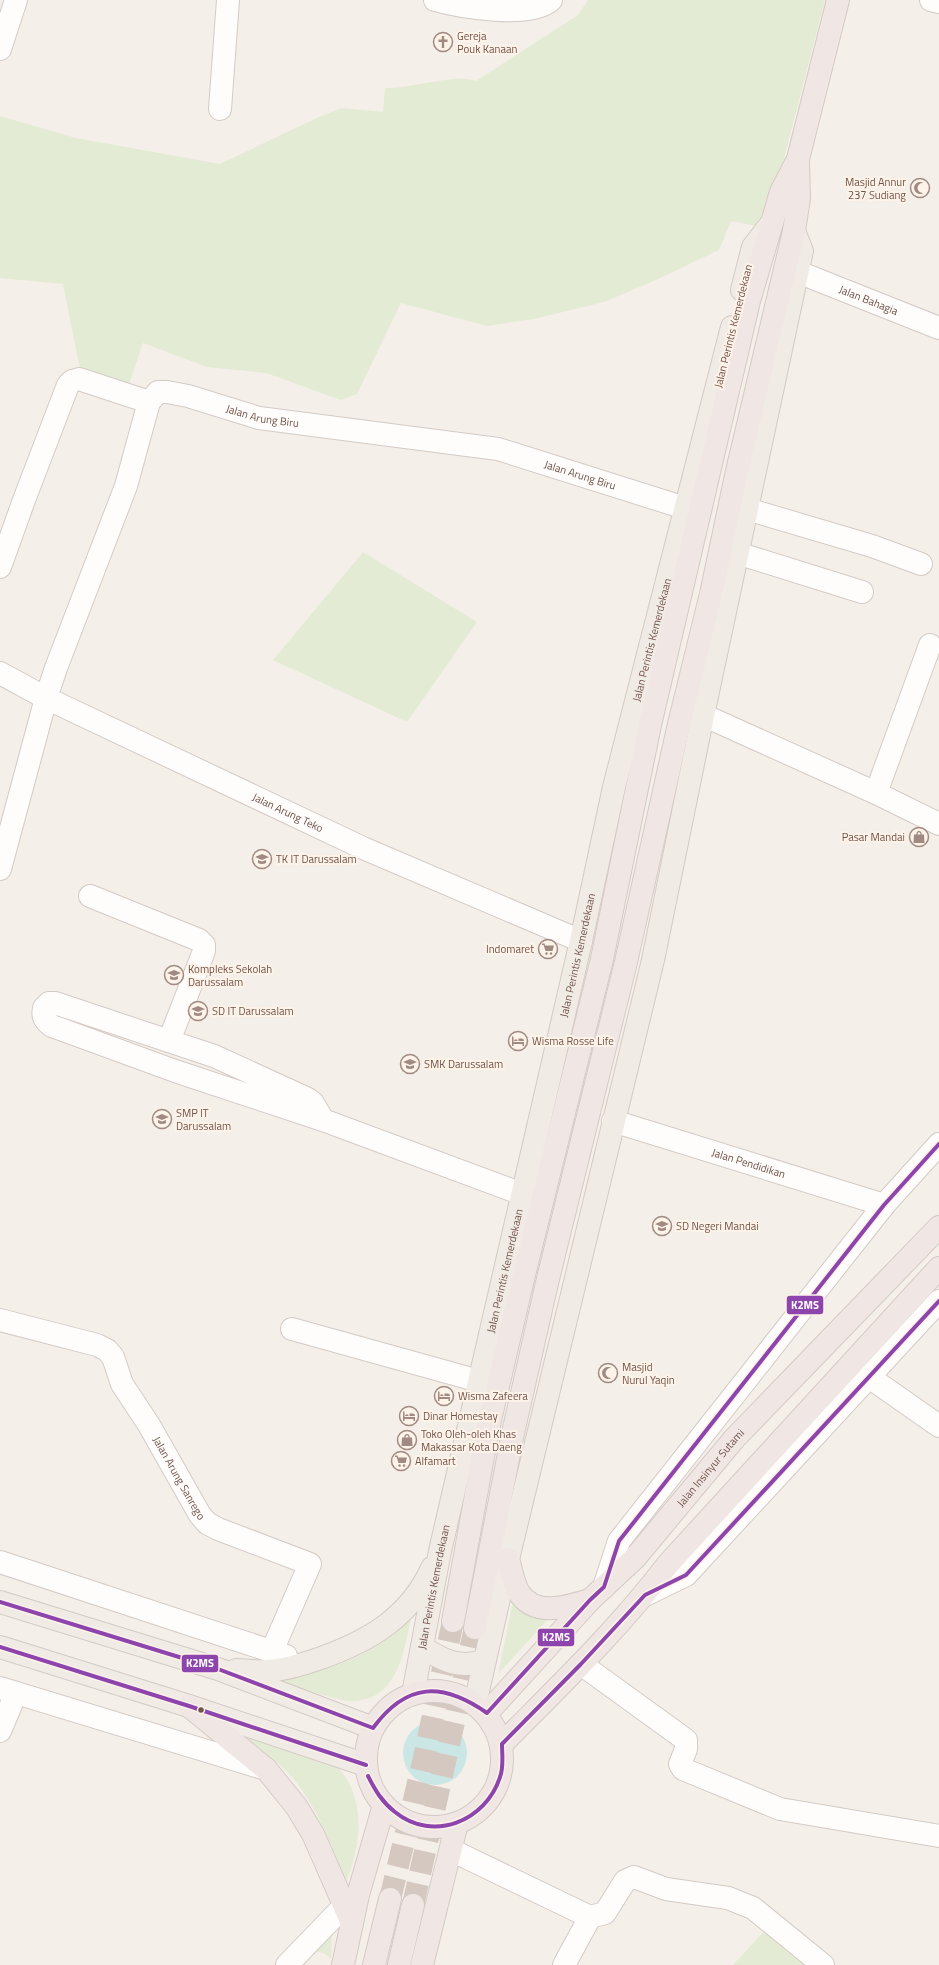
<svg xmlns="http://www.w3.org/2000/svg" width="939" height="1965" font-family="'Titillium Web',sans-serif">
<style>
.green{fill:#e4ebd4}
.water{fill:#cae7e6}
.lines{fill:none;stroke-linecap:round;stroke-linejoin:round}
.highway-tunnel{stroke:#d4c8c1;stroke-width:22;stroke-dasharray:22 11;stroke-linecap:butt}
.minor-casing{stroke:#d4cac6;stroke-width:24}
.major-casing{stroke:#d4cac5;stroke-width:24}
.highway-casing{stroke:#d4cac5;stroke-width:24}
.minor{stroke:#fefdfc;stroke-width:22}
.major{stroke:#f1ebe5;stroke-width:22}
.highway{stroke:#f0e6e4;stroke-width:22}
.bus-1-casing{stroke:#fef3e8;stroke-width:7}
.bus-1{stroke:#8e44ad;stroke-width:4}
.bus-dot{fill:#72534a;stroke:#fef3e8;stroke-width:1.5}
.labels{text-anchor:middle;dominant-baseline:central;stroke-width:4;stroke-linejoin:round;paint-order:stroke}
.poi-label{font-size:11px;fill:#72534a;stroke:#fef3e8;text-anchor:start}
.street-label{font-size:11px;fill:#72534a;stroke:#fef3e8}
.line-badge{stroke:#fef3e8;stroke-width:1.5}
.badge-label{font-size:11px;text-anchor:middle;font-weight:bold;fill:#fff}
</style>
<rect width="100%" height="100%" fill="#f5efe9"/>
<path class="green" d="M588,0H825L766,228L731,221L719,250L654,281L604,302L534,319L487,326L401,303L357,394L341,400L266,373L207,367L143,343L129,384L80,369L63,284L0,278V116L76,138L220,164L319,117L342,108L383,112L385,88C413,89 452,73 476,81L578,15Z
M363,552L477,622L407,722L273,660Z
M514,1596L552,1615L498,1674L512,1606Z
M411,1617C404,1655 396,1705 346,1701L278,1683C311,1673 346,1665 376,1646C389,1638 400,1628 411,1617Z
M238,1732C259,1738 281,1744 303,1750C309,1752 320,1753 326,1757C368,1787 363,1841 346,1882C331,1843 311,1791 279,1764C273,1758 264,1756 258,1751C251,1746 244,1738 238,1732Z
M332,1927L331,1959C324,1952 319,1951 309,1952Z
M767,1928L812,1965H733Z"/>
<path class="water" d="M403 1753a32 32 0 1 1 64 0a32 32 0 1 1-64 0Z"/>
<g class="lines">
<path class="highway-tunnel" d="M390,1899L423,1762L453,1621
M413,1905L475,1628"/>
<g class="minor-casing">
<g id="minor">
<path d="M435,0C460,7 530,19 551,0"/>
<path d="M931,0L939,2"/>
<path d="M0,49L16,0"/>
<path d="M220,109L228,0"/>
<path id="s1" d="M798,272L939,328"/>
<path d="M747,509L872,546L921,564"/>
<path d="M737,553L862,592"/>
<path d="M0,567L24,500L68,385L72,381L79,379L149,402"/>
<path id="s2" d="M0,673L46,698L363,848L581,941"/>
<path d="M703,715L876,793L939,824"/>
<path d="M876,793L930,645"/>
<path id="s3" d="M0,869L46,698L56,668L126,486L149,402L158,392H167L188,396L259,418L498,449L685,508"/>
<path d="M90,896L199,940L204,945V951L169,1041"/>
<path d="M323,1120L313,1103L308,1099L214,1056L55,1003H49L44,1008C42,1017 45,1021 52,1026L175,1071L323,1120L522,1194"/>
<path id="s4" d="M613,1121L884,1205"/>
<path id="s5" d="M0,1320L97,1345L107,1350L113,1357L122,1384L149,1425L200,1515L207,1523L218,1529L310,1564L272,1651"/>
<path d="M292,1329L479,1381"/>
<path d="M869,1377L939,1426"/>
<path d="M0,1562L286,1656"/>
<path d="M604,1587L619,1541L884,1205L939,1144"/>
<path d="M645,1595L686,1575L939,1301"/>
<path d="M581,1664L686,1740V1749L680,1764L683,1769L780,1809L939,1836"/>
<path d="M0,1688L266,1769"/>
<path d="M0,1731L16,1693"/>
<path d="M451,1850L590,1917L564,1965"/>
<path d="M590,1917L605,1913L625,1881L634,1877L666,1889L728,1898L753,1908L823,1965"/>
<path d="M287,1965L344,1906"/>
</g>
</g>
<g class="major-casing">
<g id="major">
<path d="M742,290L753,247L770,225"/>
<path d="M0,1602L218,1669L373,1728"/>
<path d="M0,1647L189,1706L366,1765"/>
<path d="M422,1647C442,1660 461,1670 485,1660"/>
<path d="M236,1670C246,1670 257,1672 267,1671C285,1670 304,1664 321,1658C369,1641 410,1617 432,1568"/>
<path id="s6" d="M413,1694L440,1551L581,941L614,787L732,327"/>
<path d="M475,1704L508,1559L653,960L703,715L800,260L802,251L794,231"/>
</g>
</g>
<g class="highway-casing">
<g id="highway">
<path d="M508,1559C511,1569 513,1582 518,1591C534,1618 567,1607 590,1600"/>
<path d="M453,1621L488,1429L523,1279L602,959L650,725L749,301L781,192L798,159L838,0"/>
<path d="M475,1628L513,1433L547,1283L626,962L679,724L711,594L737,471L794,231L799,198L798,162"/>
<circle cx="434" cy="1759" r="68"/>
<path d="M189,1706L266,1769L296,1806L313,1834L352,1923"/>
<path id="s7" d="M487,1713L590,1600L635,1558L734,1439L939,1227"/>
<path d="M502,1744C559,1686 618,1630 668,1564L939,1268"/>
<path d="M343,1965L358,1895L384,1805"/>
<path d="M374,1965L390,1899"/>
<path d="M399,1965L413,1905"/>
<path d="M422,1965L457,1823"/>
</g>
</g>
<use href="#minor" class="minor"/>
<use href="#major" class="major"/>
<use href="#highway" class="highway"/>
<g class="bus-1-casing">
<path id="bus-1" d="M0,1602L218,1669L373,1728C407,1682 442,1682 487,1713L590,1600L604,1587L619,1541L884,1205L939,1144
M0,1647L189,1706L366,1765
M368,1776C375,1790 382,1802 395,1812C433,1843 486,1821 500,1777C504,1767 502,1755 502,1744L581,1664L645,1595L686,1575L939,1301"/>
</g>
<use href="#bus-1" class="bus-1"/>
</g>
<defs>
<g id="church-ring" transform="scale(1)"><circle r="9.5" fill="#fef3e8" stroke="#a08a82" stroke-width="1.5"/><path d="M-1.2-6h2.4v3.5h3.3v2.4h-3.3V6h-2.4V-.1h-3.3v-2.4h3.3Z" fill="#a08a82"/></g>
<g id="mosque-ring" transform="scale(1)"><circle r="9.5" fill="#fef3e8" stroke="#a08a82" stroke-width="1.5"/><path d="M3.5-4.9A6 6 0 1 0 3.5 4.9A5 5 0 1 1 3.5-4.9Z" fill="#a08a82"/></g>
<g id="shop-ring" transform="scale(1)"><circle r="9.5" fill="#fef3e8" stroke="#a08a82" stroke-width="1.5"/><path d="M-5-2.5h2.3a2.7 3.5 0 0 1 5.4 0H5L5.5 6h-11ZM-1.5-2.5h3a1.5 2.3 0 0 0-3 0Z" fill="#a08a82"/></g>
<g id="school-ring" transform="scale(1)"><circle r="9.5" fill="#fef3e8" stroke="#a08a82" stroke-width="1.5"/><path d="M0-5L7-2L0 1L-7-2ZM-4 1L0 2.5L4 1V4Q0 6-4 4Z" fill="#a08a82"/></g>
<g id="supermarket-ring" transform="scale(1)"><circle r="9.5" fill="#fef3e8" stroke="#a08a82" stroke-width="1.5"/><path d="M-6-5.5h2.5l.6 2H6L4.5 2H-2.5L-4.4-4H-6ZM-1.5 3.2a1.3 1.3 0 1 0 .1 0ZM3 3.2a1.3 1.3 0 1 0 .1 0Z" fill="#a08a82"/></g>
<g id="hotel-ring" transform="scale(1)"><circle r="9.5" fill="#fef3e8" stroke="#a08a82" stroke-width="1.5"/><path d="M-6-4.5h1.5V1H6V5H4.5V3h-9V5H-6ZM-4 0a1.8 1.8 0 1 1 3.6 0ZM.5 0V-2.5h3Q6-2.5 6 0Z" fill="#a08a82"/></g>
</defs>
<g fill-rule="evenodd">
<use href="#church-ring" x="443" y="42"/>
<use href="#mosque-ring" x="920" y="188"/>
<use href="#shop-ring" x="919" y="837"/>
<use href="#school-ring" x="262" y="859"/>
<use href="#supermarket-ring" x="548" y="949"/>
<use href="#school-ring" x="174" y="975"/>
<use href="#school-ring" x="198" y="1011"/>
<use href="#hotel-ring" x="518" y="1041"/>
<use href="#school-ring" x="410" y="1064"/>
<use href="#school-ring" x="162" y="1119"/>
<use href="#school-ring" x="662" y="1226"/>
<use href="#mosque-ring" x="608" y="1373"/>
<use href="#hotel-ring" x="444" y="1396"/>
<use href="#hotel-ring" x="409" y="1416"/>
<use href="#shop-ring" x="407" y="1440"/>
<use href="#supermarket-ring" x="401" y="1461"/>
</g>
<circle class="bus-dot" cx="201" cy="1710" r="3.5"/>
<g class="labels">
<g class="poi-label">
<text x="457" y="36">Gereja<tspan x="457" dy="13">Pouk Kanaan</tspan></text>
<text x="906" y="182" text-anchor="end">Masjid Annur<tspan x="906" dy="13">237 Sudiang</tspan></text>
<text x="905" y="837" text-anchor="end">Pasar Mandai</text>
<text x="276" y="859">TK IT Darussalam</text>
<text x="534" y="949" text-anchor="end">Indomaret</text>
<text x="188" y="969">Kompleks Sekolah<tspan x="188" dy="13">Darussalam</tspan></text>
<text x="212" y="1011">SD IT Darussalam</text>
<text x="532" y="1041">Wisma Rosse Life</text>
<text x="424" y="1064">SMK Darussalam</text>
<text x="176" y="1113">SMP IT<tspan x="176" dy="13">Darussalam</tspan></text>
<text x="676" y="1226">SD Negeri Mandai</text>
<text x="622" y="1367">Masjid<tspan x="622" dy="13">Nurul Yaqin</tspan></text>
<text x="458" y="1396">Wisma Zafeera</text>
<text x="423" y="1416">Dinar Homestay</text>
<text x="421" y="1434">Toko Oleh-oleh Khas<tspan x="421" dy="13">Makassar Kota Daeng</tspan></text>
<text x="415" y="1461">Alfamart</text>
</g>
<g class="street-label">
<text stroke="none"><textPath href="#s1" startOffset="76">Jalan Bahagia</textPath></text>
<text transform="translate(733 326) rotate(-76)">Jalan Perintis Kemerdekaan</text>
<text stroke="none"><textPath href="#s3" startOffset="612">Jalan Arung Biru</textPath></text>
<text stroke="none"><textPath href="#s3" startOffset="936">Jalan Arung Biru</textPath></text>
<text stroke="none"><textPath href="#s6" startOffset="1081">Jalan Perintis Kemerdekaan</textPath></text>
<text stroke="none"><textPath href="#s2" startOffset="320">Jalan Arung Teko</textPath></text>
<text stroke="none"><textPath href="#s6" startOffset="757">Jalan Perintis Kemerdekaan</textPath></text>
<text stroke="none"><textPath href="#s4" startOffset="142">Jalan Pendidikan</textPath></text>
<text stroke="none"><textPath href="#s6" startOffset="433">Jalan Perintis Kemerdekaan</textPath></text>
<text stroke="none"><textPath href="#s7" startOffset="332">Jalan Insinyur Sutami</textPath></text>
<text stroke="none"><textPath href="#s5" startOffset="259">Jalan Arung Sanrego</textPath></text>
<text stroke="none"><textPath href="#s6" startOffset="109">Jalan Perintis Kemerdekaan</textPath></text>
</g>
</g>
<g class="line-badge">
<rect x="786" y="1295" width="38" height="20" rx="4" fill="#8e44ad"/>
<rect x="537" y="1628" width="38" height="19" rx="4" fill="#8e44ad"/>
<rect x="181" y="1654" width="38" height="19" rx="4" fill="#8e44ad"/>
</g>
<g class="badge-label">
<text x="805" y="1309">K2MS</text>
<text x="556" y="1641">K2MS</text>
<text x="200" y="1667">K2MS</text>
</g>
</svg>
